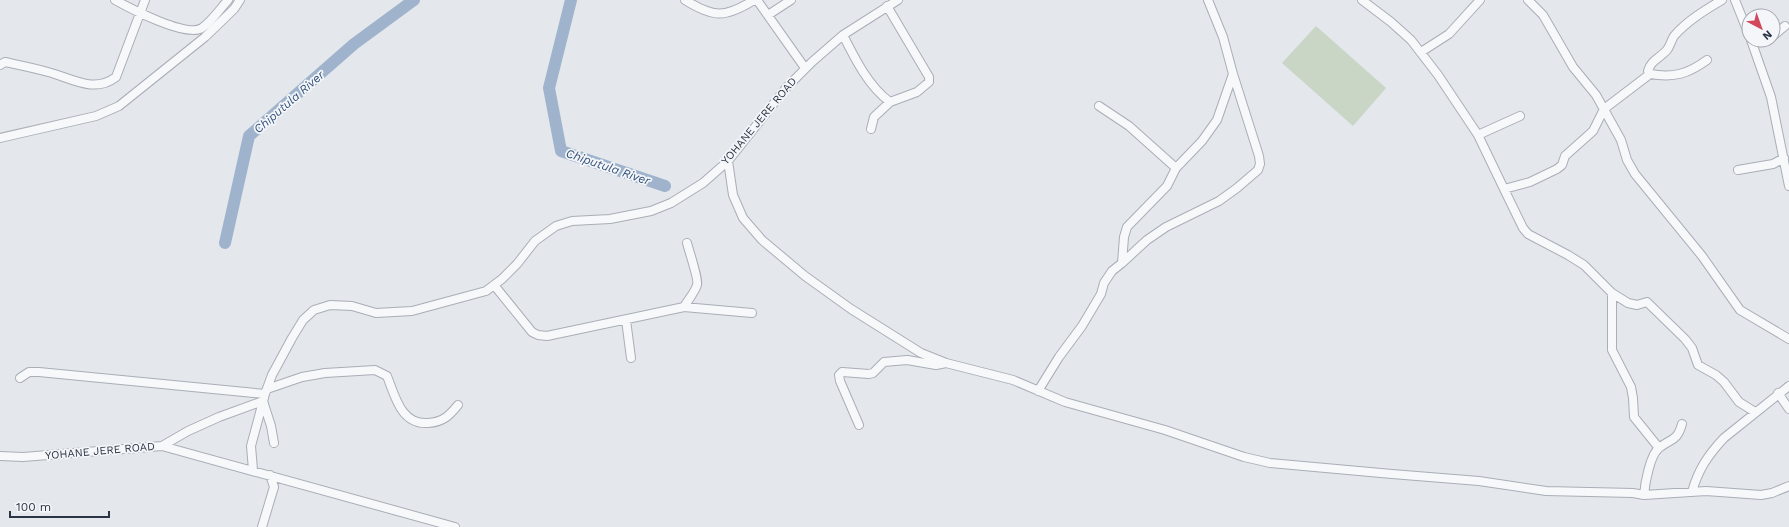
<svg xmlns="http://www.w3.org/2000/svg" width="1789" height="527" font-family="'Work Sans',sans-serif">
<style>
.green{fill:#c9d6c5}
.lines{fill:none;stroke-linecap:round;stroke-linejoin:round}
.river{stroke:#9fb4cc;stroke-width:12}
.minor-casing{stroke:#a9aeb7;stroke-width:10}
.minor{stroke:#f7f8fa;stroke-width:8}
.labels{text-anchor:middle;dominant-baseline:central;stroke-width:3.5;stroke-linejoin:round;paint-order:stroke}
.street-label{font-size:11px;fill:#2b3445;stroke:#f4f6f9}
.water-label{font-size:12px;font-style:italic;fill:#34527a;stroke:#f4f6f9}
</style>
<rect width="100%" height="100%" fill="#e4e7ec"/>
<path class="green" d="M1316,26L1386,88L1353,126L1282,63Z"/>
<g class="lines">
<path class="river" d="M571,0L549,88L561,151L665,186
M225,243L249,136L354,44L414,0"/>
<g class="minor-casing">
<path id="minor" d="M115,0C131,9 187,38 202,28C212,21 220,9 228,0
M685,0C714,18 725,18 754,0
M757,0L805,68
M1362,0L1391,22L1411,40L1438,75L1478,135L1504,189L1530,182L1557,169L1562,165L1565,156L1593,131L1604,109L1650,74L1648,71C1651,60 1660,58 1667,50C1670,46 1671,41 1674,36C1687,21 1705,10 1722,0
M1528,0L1543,15L1573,67L1596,95L1621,140L1627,160L1635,174L1702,256L1740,310L1789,339
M1735,0L1749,35
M768,15L791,0
M843,35C855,59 869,87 890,102L917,92L929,82V77L887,6
M1773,36L1785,26
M1751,40L1771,97L1789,186
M1752,41L1765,40
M1421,52L1449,34L1480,0
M0,65L5,62C19,65 34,68 48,72C71,78 94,94 116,77L145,0
M1650,74C1674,78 1688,74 1707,60
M1099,106L1129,126L1176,168
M871,129L874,117L890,102
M1478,135L1520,116
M0,138L96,116L119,106L205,37L234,9L240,0
M728,161L733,195L743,218L762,240L805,276L851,309L921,353L946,363L1013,380L1065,402L1165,430L1244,457L1270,463L1392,474L1479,481L1546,491L1633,493L1644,495L1706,491L1761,495L1772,493L1789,486
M1738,170L1773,164L1784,158
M1504,189L1523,228L1528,234L1568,255L1584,265L1612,293L1628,303L1637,305L1647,302L1685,339L1692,348L1698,365L1716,375L1724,382L1739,402L1755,412
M1122,263L1147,240L1166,227L1219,201L1237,188L1258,170L1260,164L1259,156L1233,74
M494,285L532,332L538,335L547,336L684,307L752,313
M1612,293V350L1631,387L1633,398L1634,417L1659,448
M684,307C688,300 695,292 697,285C699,280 689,251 687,243
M626,320L631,358
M20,378L29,372H39L265,394
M267,389L302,377L325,373L375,370L387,376C395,396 401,425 428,423C443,422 449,416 458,405
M1038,391L1059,357L1082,326L1101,294L1104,283L1112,271L1122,263L1124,237L1127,227L1167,186L1176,168L1202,141L1217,120L1233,74L1223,37L1208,0
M1778,393L1789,409
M859,425L840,381L839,375L842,372L869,374L873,373L884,362L907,360L936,365L946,363
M162,446L455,527
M0,456L23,457L162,446L188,431L219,417L263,401L271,426L274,443
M253,470L251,446L265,394L272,375L292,338L303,320L314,310L330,305L352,306L376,313L412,311L486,291L502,279L517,264L535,241L556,226L572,221L610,219L651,211L671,203L703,183L728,161L786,88L812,62L843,35L898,0
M1692,492C1698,470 1708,455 1724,438L1789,386
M1644,495C1645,483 1650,455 1659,448C1671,438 1677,442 1682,424
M262,527L274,487L270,475"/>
</g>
<use href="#minor" class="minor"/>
</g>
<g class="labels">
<g class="street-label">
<text transform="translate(759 121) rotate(-50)">YOHANE JERE ROAD</text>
<text transform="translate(100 451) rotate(-5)">YOHANE JERE ROAD</text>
</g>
<g class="water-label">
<text transform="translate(289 102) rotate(-41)">Chiputula River</text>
<text transform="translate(608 167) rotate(19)">Chiputula River</text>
</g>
</g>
<g transform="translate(1761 28) rotate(139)"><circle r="19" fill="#f4f6f9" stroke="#a4a8b1"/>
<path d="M0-3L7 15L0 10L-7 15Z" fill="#d1495b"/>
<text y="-6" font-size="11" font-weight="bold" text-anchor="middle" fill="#2b3445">N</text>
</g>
<path d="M10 511v6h99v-6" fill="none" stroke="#2b3445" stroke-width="2"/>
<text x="16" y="511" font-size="12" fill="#2b3445" stroke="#f4f6f9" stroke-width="3" paint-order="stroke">100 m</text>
</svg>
